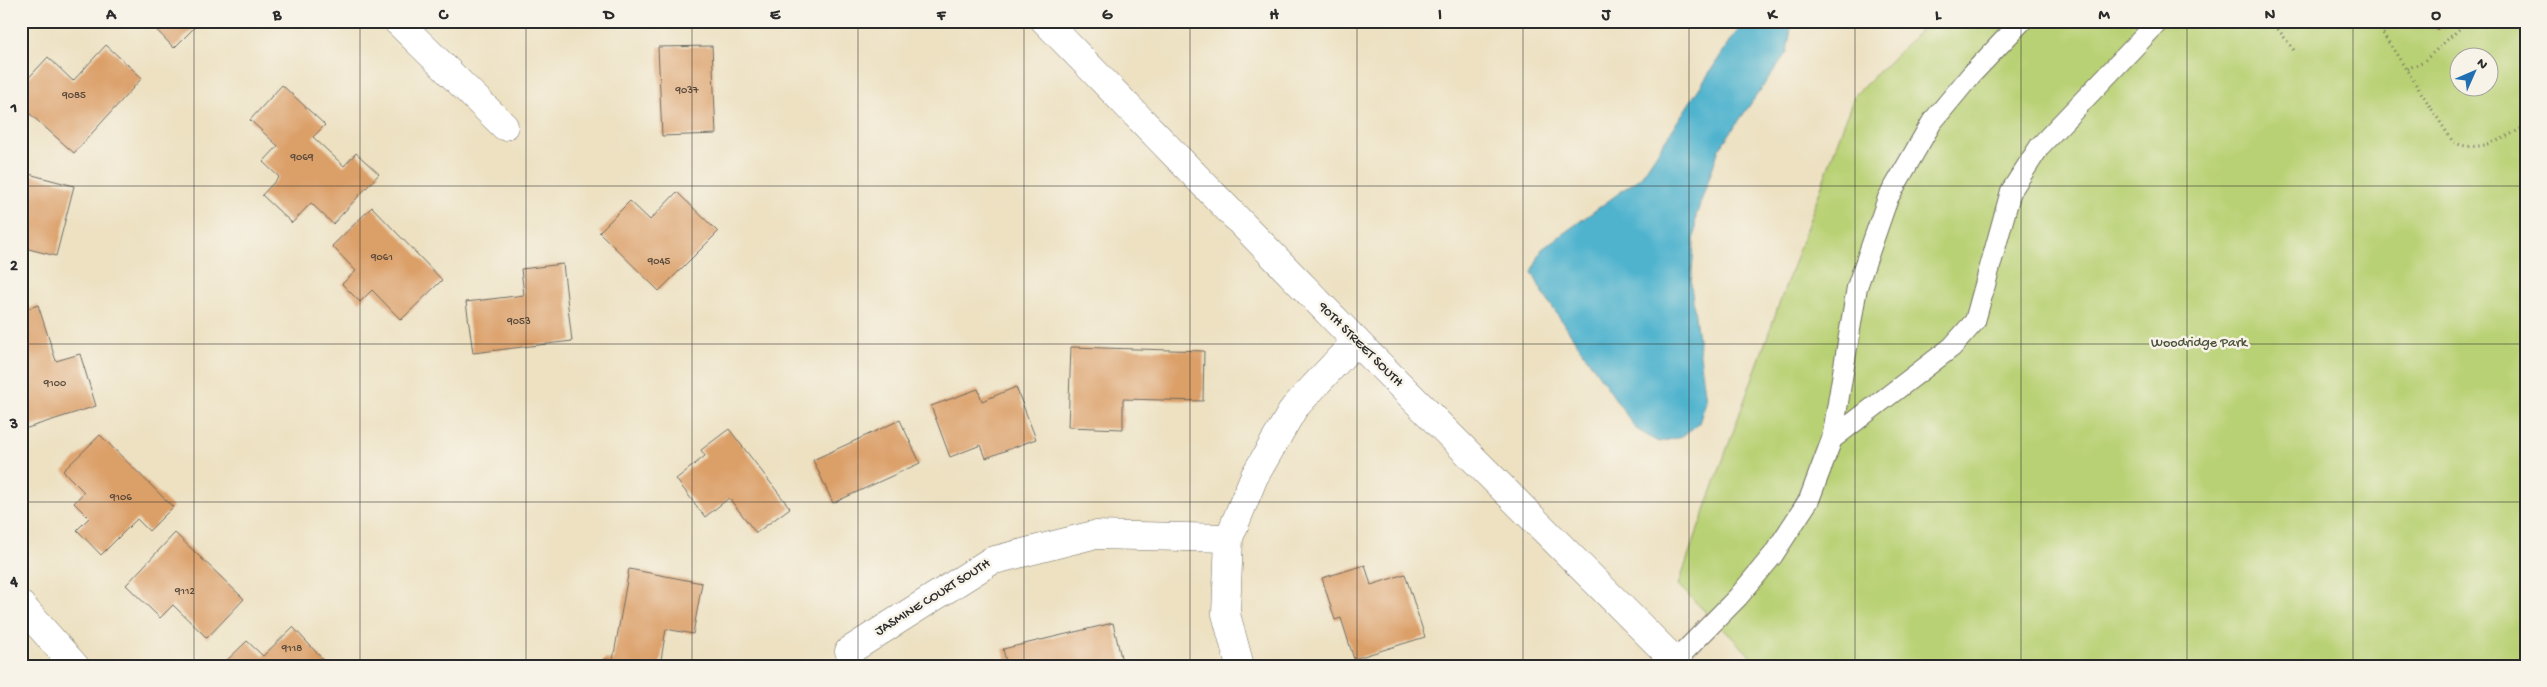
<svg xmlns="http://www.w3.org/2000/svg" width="2547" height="687" font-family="'Gochi Hand',sans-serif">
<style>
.green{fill:#b9d175;stroke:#727e50;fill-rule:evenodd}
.water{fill:#50b3ce;stroke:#3e6f7c}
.building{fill:#db9f68}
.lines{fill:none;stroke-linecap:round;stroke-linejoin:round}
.lane-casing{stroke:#6f6b60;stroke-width:22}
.street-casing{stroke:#6f6b60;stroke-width:29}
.secondary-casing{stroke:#6f6b60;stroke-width:29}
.path{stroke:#6f6b60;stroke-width:3;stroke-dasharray:1 4;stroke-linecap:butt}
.lane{stroke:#fff;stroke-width:20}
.street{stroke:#fff;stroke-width:28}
.secondary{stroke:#fff;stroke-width:28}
.grid{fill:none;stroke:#2b2b2b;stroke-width:1;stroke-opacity:0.55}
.labels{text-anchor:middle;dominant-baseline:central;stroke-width:5;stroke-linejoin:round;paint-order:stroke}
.number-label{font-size:11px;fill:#57483a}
.park-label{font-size:14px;fill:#4e543e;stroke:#f7f3e8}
.street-label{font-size:14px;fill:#2b2b2b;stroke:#f7f3e8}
.neatline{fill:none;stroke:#2b2b2b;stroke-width:2}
.grid-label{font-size:16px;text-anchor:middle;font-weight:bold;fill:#2b2b2b}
</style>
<rect width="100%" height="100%" fill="#f7f3e8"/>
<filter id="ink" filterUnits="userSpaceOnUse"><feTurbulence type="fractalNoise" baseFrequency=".02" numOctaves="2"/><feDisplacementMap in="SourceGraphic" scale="10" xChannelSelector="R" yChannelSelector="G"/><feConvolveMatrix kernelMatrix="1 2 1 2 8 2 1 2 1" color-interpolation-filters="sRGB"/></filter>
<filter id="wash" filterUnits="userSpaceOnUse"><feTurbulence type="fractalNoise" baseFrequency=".0096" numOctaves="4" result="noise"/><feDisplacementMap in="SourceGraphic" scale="20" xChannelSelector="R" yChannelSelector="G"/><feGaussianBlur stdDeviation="1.12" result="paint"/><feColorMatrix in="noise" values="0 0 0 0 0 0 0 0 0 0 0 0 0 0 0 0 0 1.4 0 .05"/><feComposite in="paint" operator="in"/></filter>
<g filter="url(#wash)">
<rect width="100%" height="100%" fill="#ede1c2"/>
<path class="green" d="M1930,21H2526V666H1761L1678,585L1854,96ZM2460,58H2490V88H2460Z"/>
<path class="water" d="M1747,21H1784L1791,29L1787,52L1719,149L1696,216L1691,285L1706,401L1699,423L1682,437L1658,442L1636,429L1544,295L1532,272L1542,249L1641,177L1734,35Z"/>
<g id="blocks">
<path class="building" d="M148,21H201L174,48Z
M2428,21H2446L2437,30Z
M106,45L142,78L74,153L21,106V86L48,57L73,81Z
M712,46L716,134L662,136L658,47Z
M282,85L325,125L313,137L344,166L356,153L379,174L333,224L311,203L292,223L262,195L279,177L263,162L278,146L250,120Z
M21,172L74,186L56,256L21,247Z
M677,192L718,232L659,291L599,232L630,201L650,220Z
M372,207L442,280L401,320L372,290L360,302L342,284L356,271L332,246Z
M563,264L572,341L473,353L466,302L524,295L521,269Z
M38,305L56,361L80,354L96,406L21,430V311Z
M1071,347L1204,351L1203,401L1123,399V429L1068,427Z
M1016,387L1036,439L986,458L981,445L950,457L931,406L978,389L982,401Z
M900,420L920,463L833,503L813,460Z
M729,429L790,508L756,533L729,498L705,517L676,479L705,456L701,450Z
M100,435L173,507L149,531L137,519L101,555L77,530L89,518L74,503L84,492L63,471Z
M175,533L244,599L207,638L173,605L160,618L126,585Z
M1365,565L1371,585L1405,574L1425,637L1354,659L1341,618L1335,620L1322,578Z
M629,569L702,583L693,634L666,629L660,666H603L604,659L613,660Z
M1113,623L1123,666H1007L1003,649Z
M293,627L329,666H221L247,641L263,656Z"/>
</g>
</g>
<g filter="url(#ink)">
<use href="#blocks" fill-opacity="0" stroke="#6f6b60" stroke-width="1"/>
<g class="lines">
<g class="lane-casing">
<path id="lane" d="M1832,439L1952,347L1975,321L2011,191L2040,146L2159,21
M1675,661L1738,597L1773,555L1809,500L1832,439L1857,287L1888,198L1932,122L1971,75L2022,21"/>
</g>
<g class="street-casing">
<path id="street" d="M397,21L504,126
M21,605L75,666
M849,651L991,561L1093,535L1229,538
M1240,666L1226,614L1229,538L1254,477L1294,408L1356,341"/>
</g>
<g class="secondary-casing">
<path id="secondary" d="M1045,21L1356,341L1680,666"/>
</g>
<path class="path" d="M2272,21L2296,53
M2375,21L2453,142C2479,154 2502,139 2526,126
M2407,69L2424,61L2468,21"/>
<use href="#lane" class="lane"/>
<use href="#street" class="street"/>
<use href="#secondary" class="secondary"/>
</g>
</g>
<path class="grid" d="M194,21V666M360,21V666M526,21V666M692,21V666M858,21V666M1024,21V666M1190,21V666M1357,21V666M1523,21V666M1689,21V666M1855,21V666M2021,21V666M2187,21V666M2353,21V666M21,186H2526M21,344H2526M21,502H2526"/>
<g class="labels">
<g class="number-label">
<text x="687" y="91">9037</text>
<text x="74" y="96">9085</text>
<text x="302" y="158">9069</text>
<text x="382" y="258">9061</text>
<text x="659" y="262">9045</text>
<text x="519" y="322">9053</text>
<text x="55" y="384">9100</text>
<text x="121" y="498">9106</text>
<text x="185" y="592">9112</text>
<text x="292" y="649">9118</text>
</g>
<g class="park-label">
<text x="2199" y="343">Woodridge Park</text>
</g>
<g class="street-label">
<text transform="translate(1360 345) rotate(45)">90TH STREET SOUTH</text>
<text transform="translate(933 598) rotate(-32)">JASMINE COURT SOUTH</text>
</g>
</g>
<rect width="2547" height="687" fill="none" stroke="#f7f3e8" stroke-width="55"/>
<g transform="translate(2474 72) rotate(45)"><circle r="24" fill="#f7f3e8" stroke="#a5a39c"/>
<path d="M0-4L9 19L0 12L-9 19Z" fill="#1f6fb2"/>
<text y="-8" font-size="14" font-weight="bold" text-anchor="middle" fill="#2b2b2b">N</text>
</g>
<rect x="28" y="28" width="2492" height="632" class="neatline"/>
<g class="grid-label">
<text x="111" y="19">A</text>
<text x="277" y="19">B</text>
<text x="443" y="19">C</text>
<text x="609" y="19">D</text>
<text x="775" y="19">E</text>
<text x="941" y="19">F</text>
<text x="1107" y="19">G</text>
<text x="1274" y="19">H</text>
<text x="1440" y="19">I</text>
<text x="1606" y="19">J</text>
<text x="1772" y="19">K</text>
<text x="1938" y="19">L</text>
<text x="2104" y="19">M</text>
<text x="2270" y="19">N</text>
<text x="2436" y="19">O</text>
<text x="14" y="112">1</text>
<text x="14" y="270">2</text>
<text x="14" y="428">3</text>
<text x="14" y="586">4</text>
</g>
</svg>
